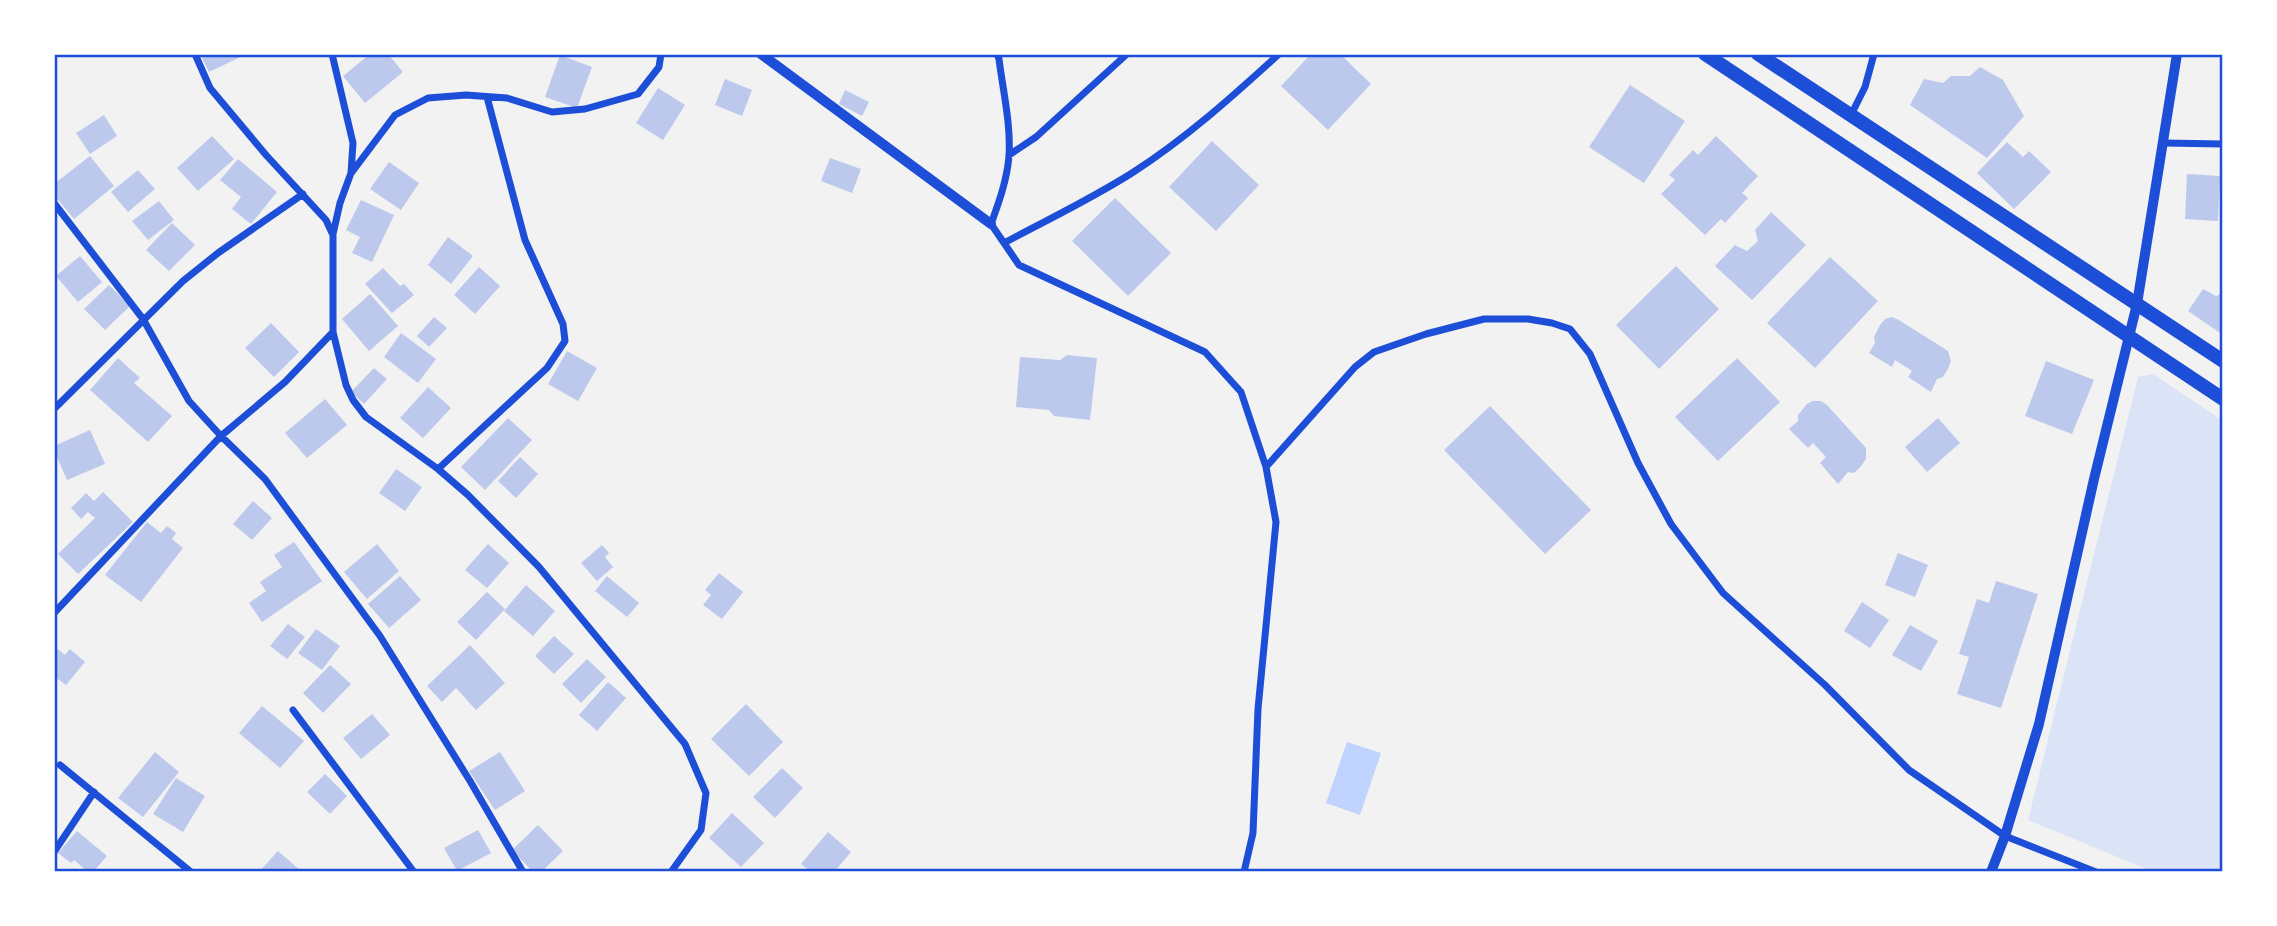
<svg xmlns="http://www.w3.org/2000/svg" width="2277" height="926" font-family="Roboto,sans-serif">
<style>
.green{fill:#dbe4f7}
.water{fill:#bfd3fe}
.building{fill:#bdc9ec}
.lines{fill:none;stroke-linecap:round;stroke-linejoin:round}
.minor{stroke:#1d4ed8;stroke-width:7}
.tertiary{stroke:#1d4ed8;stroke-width:10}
.trunk{stroke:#1d4ed8;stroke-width:14}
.neatline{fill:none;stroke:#1d4ed8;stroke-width:2.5}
</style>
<rect width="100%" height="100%" fill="#f2f2f2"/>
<path class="green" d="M2153,374L2223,421V872H2154L2028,820L2138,377Z"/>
<path class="water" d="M1347,742L1381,753L1360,815L1326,803Z"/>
<path class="building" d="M200,54H247L209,72Z
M370,54H388L403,72L365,103L343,76Z
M1311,54H1340L1371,84L1328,130L1281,86Z
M560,55L592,67L577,108L545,97Z
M1980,67L2003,80L2024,116L1987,158L1910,105L1924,79L1943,83L1951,76H1970Z
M725,79L752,90L742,116L715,105Z
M1630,85L1685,121L1644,183L1589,147Z
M658,88L685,105L663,140L636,123Z
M845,90L869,102L862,116L839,104Z
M104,115L117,136L90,154L76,133Z
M212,136L234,159L198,191L177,168Z
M1716,136L1758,176L1742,193L1748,198L1725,223L1721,219L1705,235L1661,194L1675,180L1669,175L1693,150L1698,155Z
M1212,141L1259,185L1216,231L1169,187Z
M2007,142L2023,157L2029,151L2051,172L2014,209L1977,173Z
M90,156L114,186L74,219L54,195V184Z
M830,158L861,169L852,193L821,181Z
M238,159L277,192L251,224L232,209L241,197L220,180Z
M389,162L419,183L401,210L370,189Z
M138,170L155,189L128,212L111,192Z
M2187,174L2220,176L2218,221L2185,219Z
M1115,198L1171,253L1128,296L1072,241Z
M361,200L394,215L372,262L352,253L360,237L346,230Z
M159,201L174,220L148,240L132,221Z
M1771,212L1806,245L1752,300L1715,266L1735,245L1747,251L1758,241L1755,230Z
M172,223L195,245L169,271L146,250Z
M448,237L473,256L451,284L428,265Z
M80,256L102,282L78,302L56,276Z
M1830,257L1878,301L1815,368L1767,323Z
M1676,266L1719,309L1659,369L1616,325Z
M479,267L500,286L475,314L454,295Z
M383,268L400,286L404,284L414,295L392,313L365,284Z
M109,285L130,306L105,330L84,309Z
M2203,289L2216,296L2223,293V335L2188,311Z
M370,294L398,326L369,351L342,319Z
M434,317L447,328L429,347L417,336Z
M1892,317L1899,320L1948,351L1951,361L1948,369L1943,377L1937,379L1931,392L1908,377L1912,371L1895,360L1892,367L1869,353L1875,343L1874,337L1880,325L1885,319Z
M271,323L299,352L274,377L245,348Z
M401,333L436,359L418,383L384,357Z
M567,351L597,368L578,401L548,384Z
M1067,355L1097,358L1090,420L1054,416L1049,410L1016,407L1020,357L1060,360Z
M118,358L140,378L134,383L172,416L148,442L90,390Z
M1737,358L1780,402L1718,461L1675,417Z
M2046,361L2094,380L2072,434L2025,416Z
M374,368L387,379L364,404L351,392Z
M428,387L451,408L423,438L400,418Z
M325,399L347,425L307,458L285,433Z
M1813,401H1821L1827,405L1866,448V459L1861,466L1854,473L1848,472L1838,484L1820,463L1826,457L1813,443L1808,448L1789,429L1798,421V415L1807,404Z
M1490,406L1591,510L1545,554L1444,450Z
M508,418L532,440L485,490L461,467Z
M1938,418L1960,443L1927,472L1905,447Z
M90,430L105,464L67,480L54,450V446Z
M520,457L538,474L516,498L498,481Z
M396,469L422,487L405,511L379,493Z
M103,492L133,522L78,574L58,554L95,518L88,512L81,519L71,508L86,493L94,501Z
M253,501L272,518L252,540L233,524Z
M147,522L161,533L167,526L176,533L172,539L183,548L141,602L105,575Z
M294,542L322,581L262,622L249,603L266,591L260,582L282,567L274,555Z
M377,544L399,571L367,599L344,572Z
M488,544L509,563L487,588L465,570Z
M602,545L609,553L605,557L613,567L597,581L581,563Z
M1898,553L1928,565L1915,597L1885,585Z
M719,573L743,592L722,619L703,605L711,595L705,590Z
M400,576L421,600L389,628L368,604Z
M607,576L639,603L627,617L595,591Z
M1996,581L2038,594L2001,708L1957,694L1969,657L1959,654L1977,599L1989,603Z
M526,585L555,611L533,636L504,611Z
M487,592L505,609L476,640L457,622Z
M1862,602L1889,620L1870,648L1844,631Z
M288,624L305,637L287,659L270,646Z
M1910,625L1938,641L1921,671L1892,655Z
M316,629L340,646L322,670L298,653Z
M554,636L574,654L554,674L535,656Z
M470,645L505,683L476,710L456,688L442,702L427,686Z
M54,646L65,655L70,649L85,662L66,685L58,679L54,683Z
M587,659L606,677L581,703L562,684Z
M330,665L351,684L323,713L303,693Z
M608,682L626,698L597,731L579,715Z
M746,704L783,742L749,776L711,739Z
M262,706L304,741L280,768L239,733Z
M372,714L390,735L361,759L343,738Z
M155,752L179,772L143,817L118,798Z
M500,752L525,791L495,810L469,771Z
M782,768L803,788L775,818L753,797Z
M325,774L347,796L330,814L307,792Z
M176,778L205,796L183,832L153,814Z
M732,813L764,843L741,867L709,838Z
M538,825L563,851L541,872H533L512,850Z
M478,830L491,853L457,871L444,848Z
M77,831L107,856L93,872H88L74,860L71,863L58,853Z
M828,832L851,852L834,872H811L801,864Z
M278,851L300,870L298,872H259Z"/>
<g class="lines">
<path class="minor" d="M195,54L210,88L266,155L326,220L332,233
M332,54L353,143L351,173L340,203L333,234V332L346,385L353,400L366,417L438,469L468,495L539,567L685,744L706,793L701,830L671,872
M997,54L999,59C1003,91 1011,124 1009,156C1007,180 999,202 991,224L1019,265L1205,352L1241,392L1266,467L1276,522L1258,709L1253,833L1244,872
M1851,115L1865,87L1874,54
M2163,143L2223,144
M1009,155L1036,137L1127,54
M352,172L395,115L428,98L466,95L507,98L552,112L585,109L638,94L659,67L661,54
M54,203L143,319L189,401L221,436L265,479L380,636L470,781L523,872
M1004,243C1047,220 1091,199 1132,173C1185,139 1232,97 1279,54
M54,409L183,281L218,253L303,194
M1266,467L1355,367L1374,352L1426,334L1484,319H1528L1552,323L1570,329L1590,354L1638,463L1671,524L1723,593L1825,685L1909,770L2005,836L2096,872
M438,469L547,368L565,341L563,324L525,240L487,97
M54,613L221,436L285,382L333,332
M293,710L414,872
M60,765L191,872
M54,852L94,792"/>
<path class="tertiary" d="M761,54L991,224
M1991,872L2005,836L2039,724L2094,479L2137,304L2177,54"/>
<path class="trunk" d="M1705,54L2223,399
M1758,54L2223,361"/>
</g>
<rect width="2277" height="926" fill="none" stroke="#ffffff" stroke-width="112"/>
<rect x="56" y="56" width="2165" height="814" class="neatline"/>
</svg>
